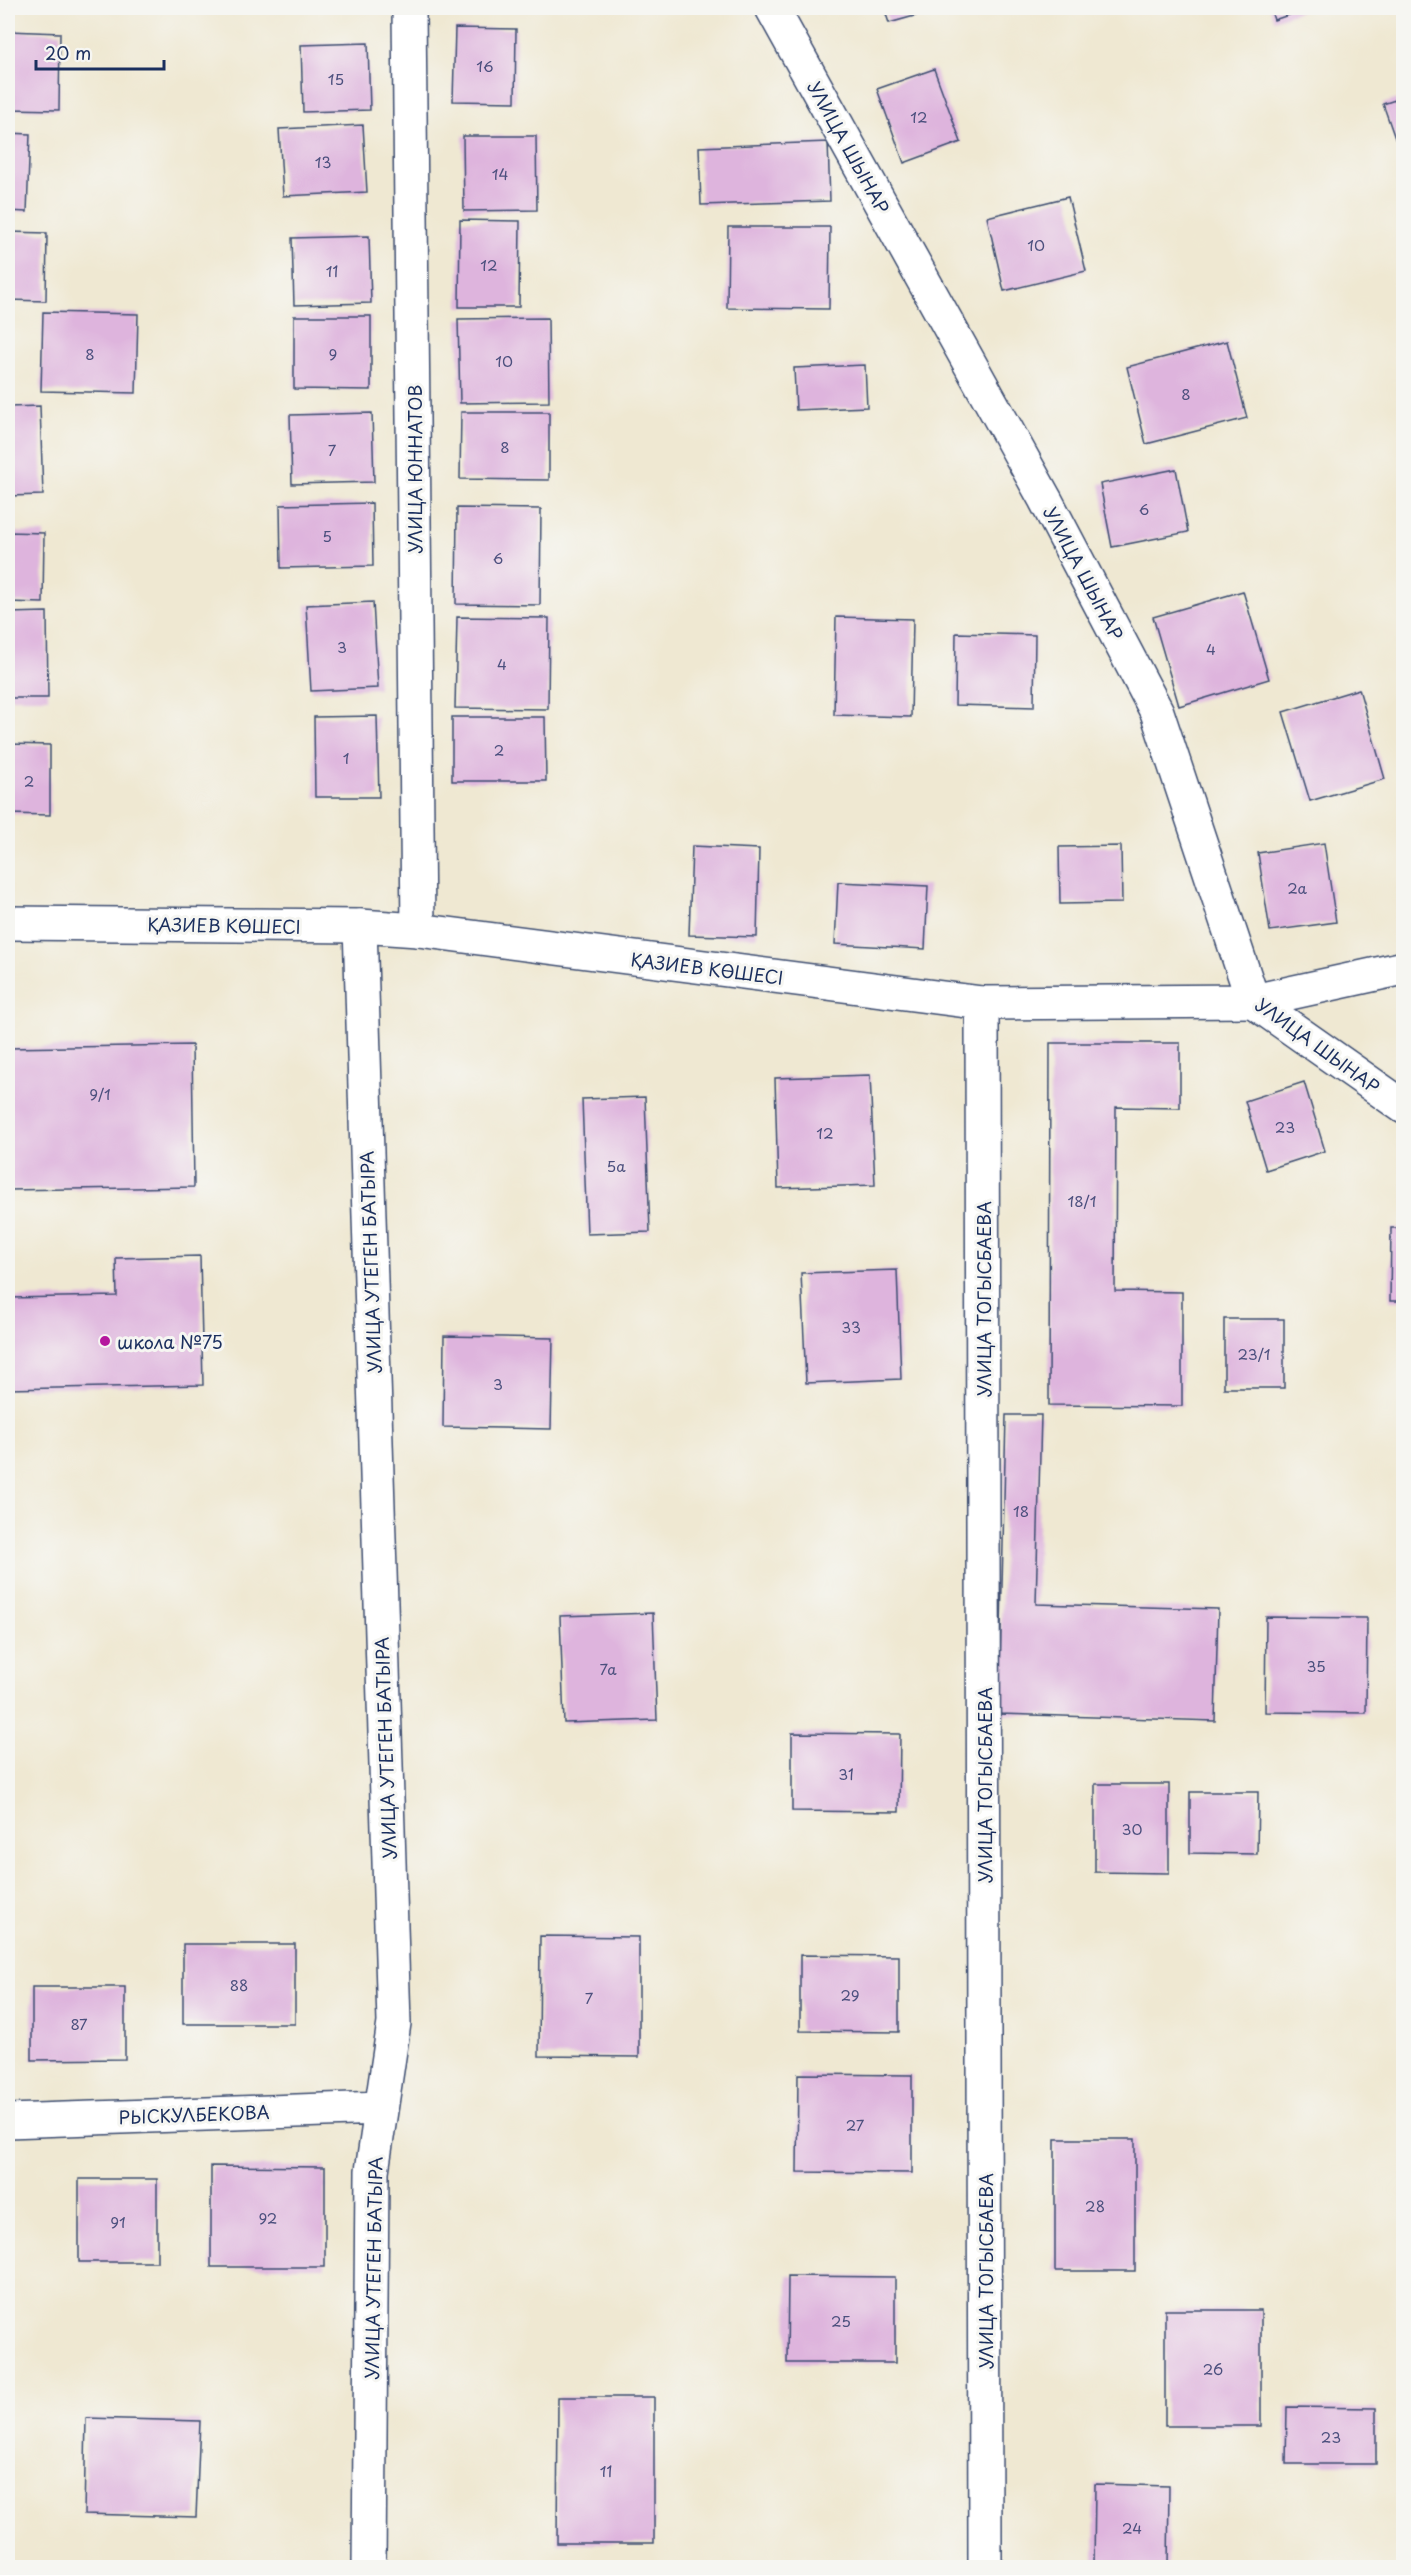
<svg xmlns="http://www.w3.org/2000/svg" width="1411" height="2575" font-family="'Playpen Sans',sans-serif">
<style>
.building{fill:#deb4dd}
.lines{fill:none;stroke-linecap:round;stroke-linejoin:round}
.street-casing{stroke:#3b4b6f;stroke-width:36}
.secondary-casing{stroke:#3b4b6f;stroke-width:36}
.street{stroke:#fff;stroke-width:33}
.secondary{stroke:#fff;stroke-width:33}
.poi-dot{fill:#b5179e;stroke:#f6f6f2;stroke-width:2}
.labels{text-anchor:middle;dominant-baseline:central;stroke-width:6;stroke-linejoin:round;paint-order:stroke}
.number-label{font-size:15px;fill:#4c507e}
.street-label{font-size:18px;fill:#1b2f5e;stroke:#f6f6f2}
.poi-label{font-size:18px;fill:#1b2f5e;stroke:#f6f6f2;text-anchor:start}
</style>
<rect width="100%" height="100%" fill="#f6f6f2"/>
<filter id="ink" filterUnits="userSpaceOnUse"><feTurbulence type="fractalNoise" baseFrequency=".0167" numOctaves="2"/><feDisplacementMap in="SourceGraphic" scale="12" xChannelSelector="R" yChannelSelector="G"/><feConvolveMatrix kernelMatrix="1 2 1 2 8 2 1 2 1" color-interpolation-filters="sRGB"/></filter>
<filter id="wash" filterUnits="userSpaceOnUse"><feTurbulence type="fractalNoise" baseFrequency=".008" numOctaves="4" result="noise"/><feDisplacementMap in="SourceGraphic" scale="24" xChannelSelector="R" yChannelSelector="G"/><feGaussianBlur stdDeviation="1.35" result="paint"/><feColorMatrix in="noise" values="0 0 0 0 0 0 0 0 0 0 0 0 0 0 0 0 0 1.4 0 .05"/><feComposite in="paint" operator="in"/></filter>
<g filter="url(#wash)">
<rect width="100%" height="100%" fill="#efe8d2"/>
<g id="blocks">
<path class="building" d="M884,8H943L889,23Z
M1270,8H1309L1274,20Z
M455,28L516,29L515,102L453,101Z
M8,31L60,33L59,110L8,109Z
M368,43L370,110L303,112L301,45Z
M934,69L961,142L904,163L877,89Z
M1404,97V161H1403L1383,104Z
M363,125L367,192L283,196L279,129Z
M8,133L30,134L27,212L8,211Z
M463,136H536L537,210L464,211Z
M828,142L830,201L701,205L699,147Z
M1068,197L1086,271L1004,291L987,217Z
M460,220L520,221L519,307H459Z
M728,227H830L829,309L727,308Z
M8,232L47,233L46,301L8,300Z
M369,236L371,303L294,305L292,238Z
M43,312L138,314L136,393L41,391Z
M294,316H371V390L294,389Z
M548,318L549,402L460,403L458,319Z
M1227,341L1247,418L1146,444L1127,367Z
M865,365L867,407L796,410L794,368Z
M40,406L43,495L8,496V407Z
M461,412H549V480L460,479Z
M372,413L374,482L292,484L290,415Z
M1176,469L1188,532L1112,547L1100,484Z
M372,503L373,566L281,568L280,505Z
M457,508L541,509L540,605L456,604Z
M8,532L44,533L43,603L8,602Z
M1243,591L1269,679L1179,706L1153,617Z
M373,602L378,688L311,691L306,605Z
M47,612L48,698H8V613Z
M457,617L549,618L548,709L455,708Z
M836,617L913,619L911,717L834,715Z
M956,633L1035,635L1034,707L955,705Z
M1359,689L1385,779L1310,801L1283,712Z
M377,716L379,797H315L314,717Z
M452,717H545L546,781H452Z
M8,744L50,745V815L8,814Z
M1324,843L1336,922L1270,931L1258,853Z
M692,846L759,849L757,937L689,935Z
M1121,846L1122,903L1060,904L1059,847Z
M838,882L928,886L925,949L835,944Z
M1050,1043H1180V1108L1116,1107L1115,1291L1182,1292V1406L1049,1405Z
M192,1045L194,1187L8,1190V1048Z
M870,1075L875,1185L778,1188L775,1078Z
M1304,1082L1325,1151L1266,1170L1245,1101Z
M645,1097L650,1232L587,1234L582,1099Z
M1391,1228H1404V1301H1390Z
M200,1256L203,1385L8,1389V1298L117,1296L116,1258Z
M897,1270L901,1379L806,1383L801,1273Z
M1224,1319H1284V1388H1224Z
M444,1336L553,1338L551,1429L443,1427Z
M1006,1415H1041L1036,1604L1218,1609L1215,1721L999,1714Z
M653,1613L657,1720L564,1723L560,1616Z
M1266,1617L1367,1618L1366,1713L1265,1712Z
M792,1733L900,1734L899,1812L792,1811Z
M1095,1784H1169V1873L1095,1872Z
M1190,1792H1258L1257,1854L1190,1853Z
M540,1936L639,1937V2057L539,2056Z
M183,1944H295V2024H183Z
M800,1955L899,1956V2032L800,2031Z
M32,1987H125V2059L32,2060Z
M798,2074L912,2075V2173L797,2172Z
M1055,2139H1135V2271H1055Z
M211,2166L325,2167V2267H211Z
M79,2179H157V2262H79Z
M788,2276L895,2277V2363H787Z
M1165,2310H1261V2426H1165Z
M558,2397H654V2543H557Z
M1287,2407L1376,2408V2464H1286Z
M86,2418L200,2421L196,2517L84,2514Z
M1095,2484L1169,2486L1168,2568H1094Z"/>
</g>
</g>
<g filter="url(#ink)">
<use href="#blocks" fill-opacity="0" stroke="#3b4b6f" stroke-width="1.5"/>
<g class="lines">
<g class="street-casing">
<path id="street" d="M409,8L418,930
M772,8L1045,499L1157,712L1253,1001L1404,1107
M360,926L394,2023L372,2171L369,2568
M982,1003L985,2568
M8,2121L381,2108"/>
</g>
<g class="secondary-casing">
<path id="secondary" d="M8,923L360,926L418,930L982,1003L1253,1001L1404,968"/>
</g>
<use href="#street" class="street"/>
<use href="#secondary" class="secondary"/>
</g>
</g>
<circle class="poi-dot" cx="105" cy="1341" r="6"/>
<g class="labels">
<g class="number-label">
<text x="485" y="65">16</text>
<text x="336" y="78">15</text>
<text x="919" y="116">12</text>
<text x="323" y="161">13</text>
<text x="500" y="173">14</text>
<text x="1036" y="244">10</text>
<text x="489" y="264">12</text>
<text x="332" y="270">11</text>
<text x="90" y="353">8</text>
<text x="333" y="353">9</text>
<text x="504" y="360">10</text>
<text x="1186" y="393">8</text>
<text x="505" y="446">8</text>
<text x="332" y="449">7</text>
<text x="1144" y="508">6</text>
<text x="327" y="535">5</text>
<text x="498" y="557">6</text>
<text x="342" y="646">3</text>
<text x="1211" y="648">4</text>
<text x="502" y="663">4</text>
<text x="499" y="749">2</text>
<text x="346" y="757">1</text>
<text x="29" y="780">2</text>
<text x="1297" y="887">2а</text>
<text x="100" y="1093">9/1</text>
<text x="1285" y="1126">23</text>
<text x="825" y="1132">12</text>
<text x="616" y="1165">5а</text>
<text x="1082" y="1200">18/1</text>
<text x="851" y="1326">33</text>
<text x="1254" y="1353">23/1</text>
<text x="498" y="1383">3</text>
<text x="1021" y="1510">18</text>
<text x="1316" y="1665">35</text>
<text x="608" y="1668">7а</text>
<text x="846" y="1773">31</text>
<text x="1132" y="1828">30</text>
<text x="239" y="1984">88</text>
<text x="850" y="1994">29</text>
<text x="589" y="1997">7</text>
<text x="79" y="2023">87</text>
<text x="855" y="2124">27</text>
<text x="1095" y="2205">28</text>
<text x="268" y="2217">92</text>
<text x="118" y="2221">91</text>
<text x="841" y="2320">25</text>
<text x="1213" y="2368">26</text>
<text x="1331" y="2436">23</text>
<text x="606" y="2470">11</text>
<text x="1132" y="2527">24</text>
</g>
<g class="street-label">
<text transform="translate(849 147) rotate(61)">УЛИЦА ШЫНАР</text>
<text transform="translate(414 469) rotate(-90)">УЛИЦА ЮННАТОВ</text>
<text transform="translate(1084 573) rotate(62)">УЛИЦА ШЫНАР</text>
<text transform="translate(224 925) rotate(1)">ҚАЗИЕВ КӨШЕСІ</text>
<text transform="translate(707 968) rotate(7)">ҚАЗИЕВ КӨШЕСІ</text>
<text transform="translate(1318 1045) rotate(36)">УЛИЦА ШЫНАР</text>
<text transform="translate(370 1262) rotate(-92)">УЛИЦА УТЕГЕН БАТЫРА</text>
<text transform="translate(983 1299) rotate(-90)">УЛИЦА ТОГЫСБАЕВА</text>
<text transform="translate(385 1748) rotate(-92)">УЛИЦА УТЕГЕН БАТЫРА</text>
<text transform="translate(984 1785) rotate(-90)">УЛИЦА ТОГЫСБАЕВА</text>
<text transform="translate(194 2114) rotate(-2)">РЫСКУЛБЕКОВА</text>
<text transform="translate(373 2268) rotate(-89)">УЛИЦА УТЕГЕН БАТЫРА</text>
<text transform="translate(985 2271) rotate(-90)">УЛИЦА ТОГЫСБАЕВА</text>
</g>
<g class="poi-label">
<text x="117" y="1341">школа №75</text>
</g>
</g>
<rect width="1411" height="2575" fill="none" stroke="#f6f6f2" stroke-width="30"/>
<path d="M36 60v9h128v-9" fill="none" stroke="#1b2f5e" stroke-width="3"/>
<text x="45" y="60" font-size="18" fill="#1b2f5e" stroke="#f6f6f2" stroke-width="4.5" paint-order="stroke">20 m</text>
</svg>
